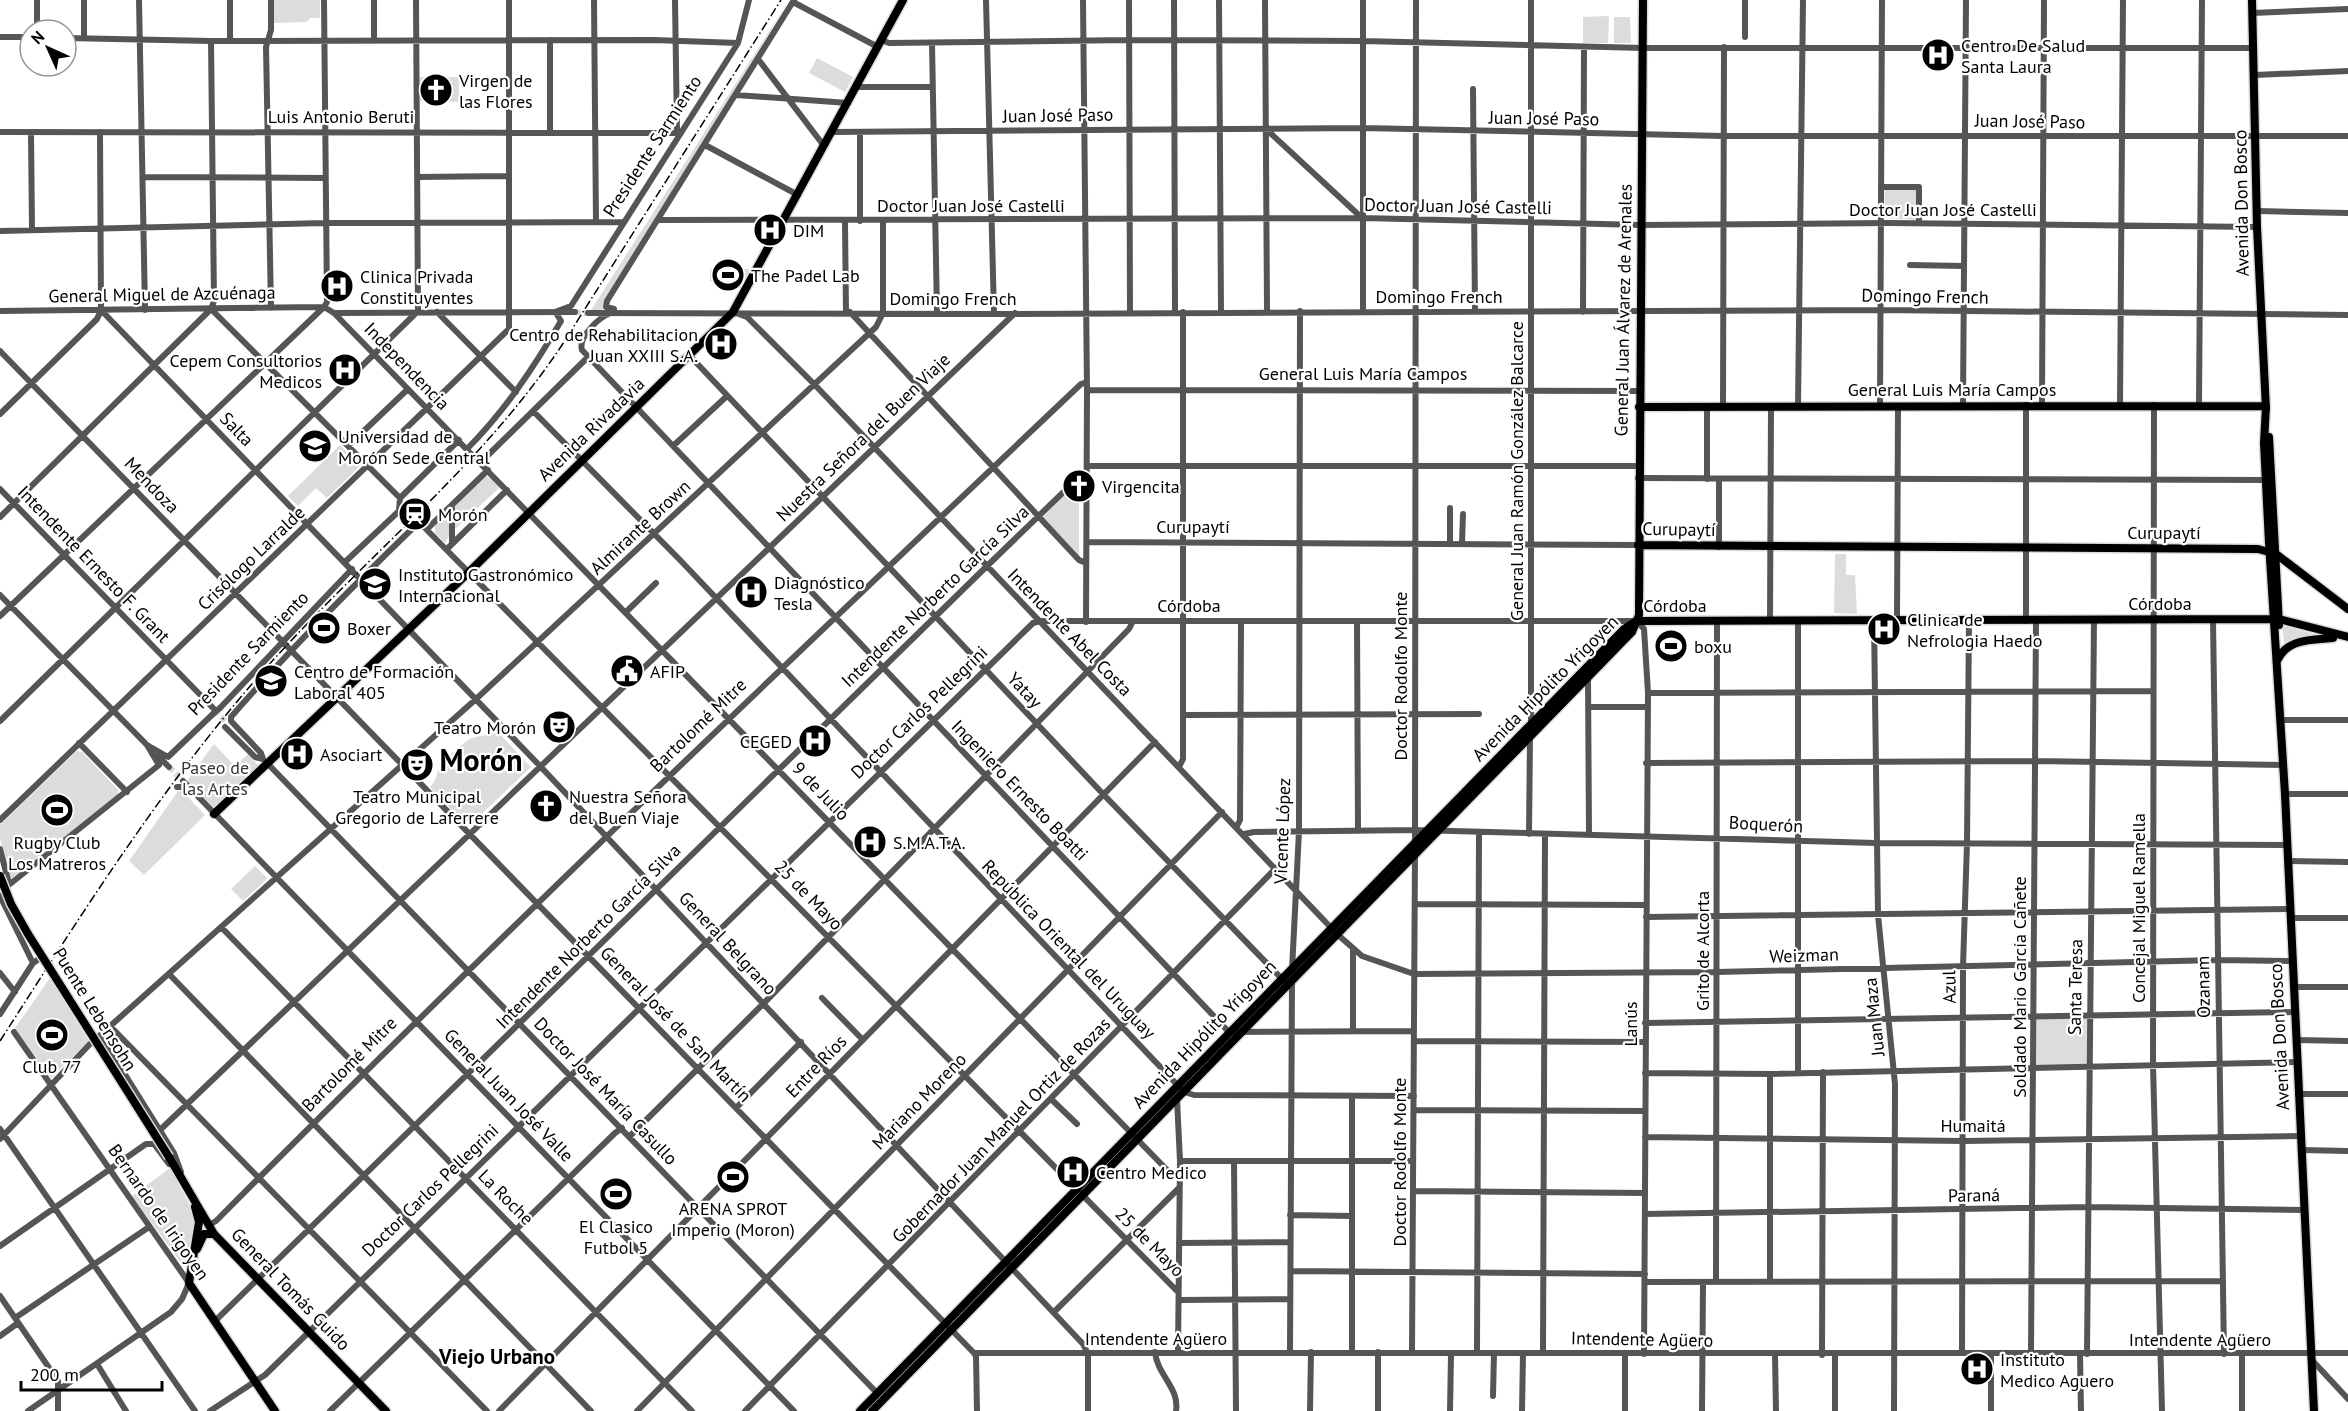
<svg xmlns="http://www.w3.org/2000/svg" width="2348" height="1411" font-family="'PT Sans',sans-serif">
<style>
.green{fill:#dcdcdc}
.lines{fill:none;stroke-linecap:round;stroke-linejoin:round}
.minor-tunnel{stroke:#d9d9d9;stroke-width:6;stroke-dasharray:6 3;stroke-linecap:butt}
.major-casing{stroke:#dbdbdb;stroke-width:11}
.minor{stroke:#555;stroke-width:6}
.major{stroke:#000;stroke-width:8}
.rail{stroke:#000;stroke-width:1.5;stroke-dasharray:9 3 1.5 3;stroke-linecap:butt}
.major-bridge-casing{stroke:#dbdbdb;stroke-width:11;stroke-linecap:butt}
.minor-bridge{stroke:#555;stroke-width:6}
.major-bridge{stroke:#000;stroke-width:8}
.labels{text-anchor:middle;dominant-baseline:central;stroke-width:4.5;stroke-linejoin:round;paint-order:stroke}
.poi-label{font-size:18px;fill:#000;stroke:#fff;text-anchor:start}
.street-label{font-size:18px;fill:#000;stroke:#fff}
.park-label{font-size:18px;fill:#333;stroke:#fff}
.quarter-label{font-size:21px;font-weight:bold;fill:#000;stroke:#fff}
.town-label{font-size:30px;font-weight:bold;fill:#000;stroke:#fff}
</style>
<rect width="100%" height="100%" fill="#fff"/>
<path class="green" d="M274,0H320V18H310L307,22L274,23Z
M789,0L602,310H591Z
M1609,16L1608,43H1583V17Z
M1614,17H1630L1631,43H1614Z
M817,58L853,77L845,92L809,73Z
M420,77H459V102L420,101Z
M1885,188L1917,189L1916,220L1884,218Z
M710,269H750L743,281H710Z
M340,445L360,466L327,498L316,488L298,506L288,496Z
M486,476L492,479L499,488L450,534L445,543L435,533V525Z
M1079,480V556L1043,517Z
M1835,554H1846V575H1855L1857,614L1834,613Z
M2285,626L2320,636L2284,643L2282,627Z
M496,730L531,767L471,824L465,825L430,787C437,780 436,773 441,765C446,757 458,748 465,742C475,734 486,738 496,730Z
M214,744L235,766L248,754L259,766L214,808L187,781Z
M77,751L82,752L118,790V794L12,878H9L0,838V825Z
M178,791H182L205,815L144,875L129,861Z
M255,866L267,878L266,880L243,901L231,889Z
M50,978L89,1041L51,1078L15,1028Z
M2033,1015H2089V1066L2033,1068Z
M170,1168L195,1215L187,1264L184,1267L132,1196Z"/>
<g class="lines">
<path class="minor-tunnel" d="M575,312L588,313
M215,710L225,721
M169,767L183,781"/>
<g class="major-casing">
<path id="major" d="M2252,0L2257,227L2266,409
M2266,406L2264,443L2269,543L2285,794L2314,1411
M1639,407L2266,406
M2269,437L2279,625
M1638,545L2258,549L2276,554L2348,609
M1637,621L2279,619L2348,637
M2277,661C2287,638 2312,640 2333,638
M214,814L469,572L733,312L903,0
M169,1157L214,1234L386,1411
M195,1207L199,1222L189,1283L275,1411
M197,1249L204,1234H214
M860,1411L1624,629L1636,621
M872,1411L1632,632L1639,615L1643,0"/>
</g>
<path class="minor" d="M139,0L145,310
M230,0V40
M374,0V40
M594,0L596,222
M675,0L677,132
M986,0L994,314
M1083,0L1087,390L1086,622
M1129,0L1130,312
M1174,0L1175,312
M1219,0L1221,312
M1265,0L1267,311
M1745,0V37
M793,2L878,47
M2252,13L2348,9
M37,30V0
M0,37H30
M66,38L211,41L654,40L738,43
M84,38V0
M881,40L889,43L1129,40L1363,41L1644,48H2253
M932,43L937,314
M758,59L824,146
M2255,75L2348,71
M856,87H931
M1473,89L1475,311
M736,95L848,103
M1267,130L1362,218
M550,131V40
M0,132L681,133
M31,132L32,230
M832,132L1363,128L1723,136H2348
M705,145L798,195
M144,177L325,178
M417,177L508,176
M1882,187H1919V223
M2257,211L2348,213
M658,220L1363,218L1640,225L1889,223L2257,227
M845,221L846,313
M860,221V132
M0,231L325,223L623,222
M1910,265L1963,266
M324,307L334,313L1170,1173L1180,1177
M324,307L327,302L324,0
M271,308L266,47L271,30V0
M211,309L400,498
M614,309L606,307L607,301L794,0
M101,310L540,766L1083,1344L1088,1354V1411
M0,311L323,307
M1363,311V0
M437,312L516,392
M555,312L571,306L738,43L749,0
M733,312L747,317L815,385L1337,934L1362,956L1414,974L1717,972L2218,960L2292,961
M850,312L1064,544L1079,560L1086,563
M1583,312L1584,47
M334,313L575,312
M588,313L994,314L1881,310L2348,315
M611,313C599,317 578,337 582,350L1227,1030L1230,1032L1414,1031
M0,351L974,1353L976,1356L977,1411
M690,356L1104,795L1285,982
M1087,390L1639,391
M1963,405L1966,0
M2042,405L2044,0
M2120,405L2123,0
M2154,405L2153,1064L2162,1411
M2199,405L2202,0
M1798,406L1803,0
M1880,406L1882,0
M1723,407L1724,47
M533,411L681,561L1184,1092L1194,1095L1414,1096
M0,414L97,319L101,310L100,132
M348,446L408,389
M673,446L727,396
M467,449C505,411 534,367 561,321L556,313
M480,463L588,357
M1088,466H1638
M1638,478L2266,480
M1707,479V407
M1719,479V547
M0,489L215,710
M452,505V544
M0,517L211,309L214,301L211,41
M427,529L488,470
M1087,542L1638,545
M1450,543V508
M1462,543L1463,514
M447,549L507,490
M345,562L399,511L400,498L459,440
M0,595L147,745L159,765L5,888
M626,612L656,583
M0,616L324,307
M2213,620L2224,1354
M1357,621L1358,831
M1770,621L1771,407
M1874,621L1878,915L1895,1084L1894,1411
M1897,621L1898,406
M2026,621V405
M1588,678L1589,834
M1648,693L2152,691
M1589,707H1647
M220,708L352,569
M1183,715L1479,714
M2280,720H2348
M0,721L418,311L416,0
M1531,725V0
M225,727L255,757L263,759
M79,743L127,792
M147,745L168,757L214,713
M158,756L169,767
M263,759L261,753L231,721V717C289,650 351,588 415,526L424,527L1178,1292
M266,762L877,1393
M1646,763L2037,761L2283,765
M1179,767L1183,759V312
M183,781L794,1411
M177,787H185L190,791
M2285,794H2348
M0,820L509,329V0
M1237,826L1240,820L1241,622
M1244,834L1254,832L1416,830L1876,843L2287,845
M1529,834L1530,736
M1415,842L1416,0
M0,849L8,880L5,887
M2288,861L2348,862
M0,896L33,963
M1415,904L1646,905
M1646,917L2290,909
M2290,918H2348
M222,928L692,1411
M1353,950V1031
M1292,970L1299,831L1300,311
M0,973L15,992
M170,975L591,1411
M2293,987H2348
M822,998L863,1040
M0,1014L33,963L42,957
M1645,1023L2294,1012
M111,1027L487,1411
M14,1032L189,1283L182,1299L171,1312L28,1411
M101,1036L174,1153L181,1172
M2296,1040L2348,1041
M1414,1041L1645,1042
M1645,1073L1770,1074L2297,1062
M1798,1073V621
M1770,1074V1282
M2298,1094H2348
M1051,1099L1077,1124
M1177,1099L1180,1161L1178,1353
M736,1108L801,1042
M1414,1110L1645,1111
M0,1129L195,1411
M160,1130L1015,313
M630,1136L764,1003L1129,629L1133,621
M1645,1137L1964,1141L2300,1136
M0,1139L89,1045L476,699L876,327L883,313V221
M2301,1150L2348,1151
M1180,1161H1413
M1234,1161L1236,1411
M1414,1191L1645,1193
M1645,1214L2089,1207L2304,1210
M1290,1215L1352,1216
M209,1225L216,1221C499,936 790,660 1081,384L1087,382
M1179,1243L1290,1242
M0,1246L146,1144H154L169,1164
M1291,1271L1645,1274
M1645,1282L2222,1281
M1716,1282L1717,621
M0,1296L58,1381V1411
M1179,1300L1290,1299
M1054,1312L1179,1188
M15,1318L149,1227
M214,1322L987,566L1079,477L1087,473
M0,1336L18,1323
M1155,1352C1157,1375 1180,1388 1176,1411
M1290,1352L1292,981
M1352,1352V1097
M1378,1352V1411
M1412,1352L1415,852
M1543,1352L1545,835
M974,1353H2348
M1477,1353L1479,834
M1962,1353L1963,967L1967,843L1969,621
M2031,1353L2036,620
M1625,1354V1411
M1775,1354L1776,1411
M2080,1354L2081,1411
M2087,1354L2094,620
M2242,1354V1411
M1822,1355L1823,1072
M1835,1355V1411
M2311,1359L2348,1399
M97,1364L126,1411
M1493,1396L1494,1353
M210,1411L265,1375L1033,623L1040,621H1637L1644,629L1648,693L1644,1354
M330,1411L615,1133L622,1128
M499,1411L1155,742
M637,1411L1222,812
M745,1411L1276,868
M1310,1411L1311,1352
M1450,1411L1451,1354
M1522,1411L1523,1353
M1702,1411L1703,1282
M1991,1411V1353"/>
<use href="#major" class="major"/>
<path class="rail" d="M0,1041C88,904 175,765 287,645C380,545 486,459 562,345L781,0"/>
<g class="major-bridge-casing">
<path id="major-bridge" d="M0,876L11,904L28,934L169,1157"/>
</g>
<path class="minor-bridge" d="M214,713L220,708"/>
<use href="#major-bridge" class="major-bridge"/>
</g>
<defs>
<g id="hospital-disc" transform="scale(1.725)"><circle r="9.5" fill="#000" stroke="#fff"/><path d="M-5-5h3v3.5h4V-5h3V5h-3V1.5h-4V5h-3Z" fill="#fff"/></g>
<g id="church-disc" transform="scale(1.725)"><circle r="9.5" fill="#000" stroke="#fff"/><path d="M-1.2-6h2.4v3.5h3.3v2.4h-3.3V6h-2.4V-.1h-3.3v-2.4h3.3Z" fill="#fff"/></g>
<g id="stadium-disc" transform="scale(1.725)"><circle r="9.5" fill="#000" stroke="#fff"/><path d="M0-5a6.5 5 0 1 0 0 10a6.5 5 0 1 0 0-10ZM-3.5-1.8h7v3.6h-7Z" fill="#fff"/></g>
<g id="university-disc" transform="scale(1.725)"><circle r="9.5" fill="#000" stroke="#fff"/><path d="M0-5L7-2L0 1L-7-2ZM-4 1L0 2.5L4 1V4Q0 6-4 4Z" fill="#fff"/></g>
<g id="station-disc" transform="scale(1.725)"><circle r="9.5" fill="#000" stroke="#fff"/><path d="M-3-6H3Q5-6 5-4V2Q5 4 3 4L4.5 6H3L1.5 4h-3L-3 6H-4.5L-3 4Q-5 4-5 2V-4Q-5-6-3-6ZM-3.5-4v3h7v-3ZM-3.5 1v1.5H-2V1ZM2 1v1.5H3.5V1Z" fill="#fff"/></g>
<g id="civic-disc" transform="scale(1.725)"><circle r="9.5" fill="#000" stroke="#fff"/><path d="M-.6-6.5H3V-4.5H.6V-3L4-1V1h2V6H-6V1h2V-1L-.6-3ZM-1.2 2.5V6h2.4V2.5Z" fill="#fff"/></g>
<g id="theatre-disc" transform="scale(1.725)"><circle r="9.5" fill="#000" stroke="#fff"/><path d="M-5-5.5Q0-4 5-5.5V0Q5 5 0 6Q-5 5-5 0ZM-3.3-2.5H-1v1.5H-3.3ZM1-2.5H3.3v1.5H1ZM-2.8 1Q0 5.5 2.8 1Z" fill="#fff"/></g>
</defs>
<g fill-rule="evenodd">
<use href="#hospital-disc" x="1938" y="55"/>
<use href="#church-disc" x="436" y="90"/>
<use href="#hospital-disc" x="770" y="230"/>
<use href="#stadium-disc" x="728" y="275"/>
<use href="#hospital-disc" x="337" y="286"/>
<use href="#hospital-disc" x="721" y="344"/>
<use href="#hospital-disc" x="345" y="370"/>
<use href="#university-disc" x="315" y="446"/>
<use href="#church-disc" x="1079" y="486"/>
<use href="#station-disc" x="415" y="514"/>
<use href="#university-disc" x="375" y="584"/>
<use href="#hospital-disc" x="751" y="592"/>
<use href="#stadium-disc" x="324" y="628"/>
<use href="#hospital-disc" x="1884" y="629"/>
<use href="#stadium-disc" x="1671" y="646"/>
<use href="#civic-disc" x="627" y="671"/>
<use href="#university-disc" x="271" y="681"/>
<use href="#theatre-disc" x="559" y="727"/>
<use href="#hospital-disc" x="815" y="741"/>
<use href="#hospital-disc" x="297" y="754"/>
<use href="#theatre-disc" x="417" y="765"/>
<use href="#church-disc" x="546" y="806"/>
<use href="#stadium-disc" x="57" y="810"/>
<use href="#hospital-disc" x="870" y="842"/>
<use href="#stadium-disc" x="52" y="1035"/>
<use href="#hospital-disc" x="1073" y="1172"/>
<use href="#stadium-disc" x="733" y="1177"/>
<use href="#stadium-disc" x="616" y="1194"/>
<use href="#hospital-disc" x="1977" y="1369"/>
</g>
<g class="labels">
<g class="poi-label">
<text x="1961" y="45">Centro De Salud<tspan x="1961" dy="21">Santa Laura</tspan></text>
<text x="459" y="80">Virgen de<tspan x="459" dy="21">las Flores</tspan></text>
<text x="793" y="230">DIM</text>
<text x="751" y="275">The Padel Lab</text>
<text x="360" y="276">Clinica Privada<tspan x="360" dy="21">Constituyentes</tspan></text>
<text x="698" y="334" text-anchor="end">Centro de Rehabilitacion<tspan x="698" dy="21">Juan XXIII S.A.</tspan></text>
<text x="322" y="360" text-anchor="end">Cepem Consultorios<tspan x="322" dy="21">Medicos</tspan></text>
<text x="338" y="436">Universidad de<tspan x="338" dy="21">Morón Sede Central</tspan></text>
<text x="1102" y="486">Virgencita</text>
<text x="438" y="514">Morón</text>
<text x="398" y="574">Instituto Gastronómico<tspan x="398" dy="21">Internacional</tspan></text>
<text x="774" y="582">Diagnóstico<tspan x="774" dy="21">Tesla</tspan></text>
<text x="1907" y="619">Clinica de<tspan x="1907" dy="21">Nefrologia Haedo</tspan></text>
<text x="347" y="628">Boxer</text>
<text x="1694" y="646">boxu</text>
<text x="294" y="671">Centro de Formación<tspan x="294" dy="21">Laboral 405</tspan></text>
<text x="650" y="671">AFIP</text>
<text x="536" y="727" text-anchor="end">Teatro Morón</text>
<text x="792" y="741" text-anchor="end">CEGED</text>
<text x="320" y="754">Asociart</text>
<text x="417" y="796" text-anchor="middle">Teatro Municipal<tspan x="417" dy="21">Gregorio de Laferrere</tspan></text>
<text x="569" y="796">Nuestra Señora<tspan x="569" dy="21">del Buen Viaje</tspan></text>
<text x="57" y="842" text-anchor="middle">Rugby Club<tspan x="57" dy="21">Los Matreros</tspan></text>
<text x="893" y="842">S.M.A.T.A.</text>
<text x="52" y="1066" text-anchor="middle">Club 77</text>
<text x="1096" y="1172">Centro Medico</text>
<text x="733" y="1208" text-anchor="middle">ARENA SPROT<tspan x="733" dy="21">Imperio (Moron)</tspan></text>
<text x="616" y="1226" text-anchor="middle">El Clasico<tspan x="616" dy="21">Futbol 5</tspan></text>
<text x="2000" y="1359">Instituto<tspan x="2000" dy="21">Medico Aguero</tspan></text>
</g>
<g class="street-label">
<text transform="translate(1058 115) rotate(-1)">Juan José Paso</text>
<text x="341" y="116">Luis Antonio Beruti</text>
<text transform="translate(1544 118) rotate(1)">Juan José Paso</text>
<text transform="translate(2030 121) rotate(1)">Juan José Paso</text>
<text transform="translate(652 146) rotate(-57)">Presidente Sarmiento</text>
<text transform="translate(2241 203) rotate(-91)">Avenida Don Bosco</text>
<text x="971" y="205">Doctor Juan José Castelli</text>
<text transform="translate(1458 206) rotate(1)">Doctor Juan José Castelli</text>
<text x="1943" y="209">Doctor Juan José Castelli</text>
<text transform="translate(162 294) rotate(-1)">General Miguel de Azcuénaga</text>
<text x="1439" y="296">Domingo French</text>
<text transform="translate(1925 296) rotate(1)">Domingo French</text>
<text x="953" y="298">Domingo French</text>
<text transform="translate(1623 310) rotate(-89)">General Juan Álvarez de Arenales</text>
<text transform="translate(407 366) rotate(46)">Independencia</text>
<text x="1363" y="373">General Luis María Campos</text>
<text x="1952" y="389">General Luis María Campos</text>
<text transform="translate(237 429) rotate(46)">Salta</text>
<text transform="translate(591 429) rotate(-44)">Avenida Rivadavia</text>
<text transform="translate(863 437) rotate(-44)">Nuestra Señora del Buen Viaje</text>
<text transform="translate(1516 471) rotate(-90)">General Juan Ramón González Balcarce</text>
<text transform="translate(152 485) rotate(46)">Mendoza</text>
<text x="1193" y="526">Curupaytí</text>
<text transform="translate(640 527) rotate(-43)">Almirante Brown</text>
<text transform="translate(1679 529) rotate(1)">Curupaytí</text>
<text x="2164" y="532">Curupaytí</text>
<text transform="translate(251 558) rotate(-44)">Crisólogo Larralde</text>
<text transform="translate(94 564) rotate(46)">Intendente Ernesto F. Grant</text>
<text transform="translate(935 596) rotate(-44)">Intendente Norberto García Silva</text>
<text x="2160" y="603">Córdoba</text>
<text x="1189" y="605">Córdoba</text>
<text x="1675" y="605">Córdoba</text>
<text transform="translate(1070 632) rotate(46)">Intendente Abel Costa</text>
<text transform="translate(248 653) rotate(-46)">Presidente Sarmiento</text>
<text transform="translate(1400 676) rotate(-90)">Doctor Rodolfo Monte</text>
<text transform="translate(1545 688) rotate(-45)">Avenida Hipólito Yrigoyen</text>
<text transform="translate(1025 690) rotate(47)">Yatay</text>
<text transform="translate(919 712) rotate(-44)">Doctor Carlos Pellegrini</text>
<text transform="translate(698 725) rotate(-44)">Bartolomé Mitre</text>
<text transform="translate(1020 790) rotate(46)">Ingeniero Ernesto Boatti</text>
<text transform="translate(821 791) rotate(46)">9 de Julio</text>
<text transform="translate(1766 824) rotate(3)">Boquerón</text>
<text transform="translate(1282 831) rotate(-88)">Vicente López</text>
<text transform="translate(809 895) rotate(46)">25 de Mayo</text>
<text transform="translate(2138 908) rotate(-90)">Concejal Miguel Ramella</text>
<text transform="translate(588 936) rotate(-45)">Intendente Norberto García Silva</text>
<text transform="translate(728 943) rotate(47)">General Belgrano</text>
<text transform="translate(1069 949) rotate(46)">República Oriental del Uruguay</text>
<text transform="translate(1702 951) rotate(-90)">Grito de Alcorta</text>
<text transform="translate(1804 955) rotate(-2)">Weizman</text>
<text transform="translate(1949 987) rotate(-91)">Azul</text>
<text transform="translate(2019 987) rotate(-90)">Soldado Mario García Cañete</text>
<text transform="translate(2075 987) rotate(-89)">Santa Teresa</text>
<text transform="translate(2203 987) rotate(-91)">Ozanam</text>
<text transform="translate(95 1009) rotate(58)">Puente Lebensohn</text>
<text transform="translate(1874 1017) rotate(-96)">Juan Maza</text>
<text transform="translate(676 1024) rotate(46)">General José de San Martín</text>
<text transform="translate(1630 1024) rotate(-90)">Lanús</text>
<text transform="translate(1204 1034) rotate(-46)">Avenida Hipólito Yrigoyen</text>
<text transform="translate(2279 1037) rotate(-93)">Avenida Don Bosco</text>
<text transform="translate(349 1064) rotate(-45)">Bartolomé Mitre</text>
<text transform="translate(816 1066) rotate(-46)">Entre Ríos</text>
<text transform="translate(606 1091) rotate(46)">Doctor José María Casullo</text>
<text transform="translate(509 1095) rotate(46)">General Juan José Valle</text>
<text transform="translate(919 1101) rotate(-46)">Mariano Moreno</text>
<text x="1973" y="1125">Humaitá</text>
<text transform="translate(1001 1130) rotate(-46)">Gobernador Juan Manuel Ortiz de Rozas</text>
<text transform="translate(1399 1162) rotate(-90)">Doctor Rodolfo Monte</text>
<text transform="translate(430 1190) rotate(-44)">Doctor Carlos Pellegrini</text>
<text transform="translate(1974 1195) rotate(-1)">Paraná</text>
<text transform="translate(506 1197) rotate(45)">La Roche</text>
<text transform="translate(159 1212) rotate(55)">Bernardo de Irigoyen</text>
<text transform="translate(1150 1242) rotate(45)">25 de Mayo</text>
<text transform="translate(291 1289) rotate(46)">General Tomás Guido</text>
<text x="1156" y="1338">Intendente Agüero</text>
<text transform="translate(1642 1339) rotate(1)">Intendente Agüero</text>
<text x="2200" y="1339">Intendente Agüero</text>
</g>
<g class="park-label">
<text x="215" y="767">Paseo de<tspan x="215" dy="21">las Artes</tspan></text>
</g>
<g class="quarter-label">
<text x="497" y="1356">Viejo Urbano</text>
</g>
<g class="town-label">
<text x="481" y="759">Morón</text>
</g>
</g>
<g transform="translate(48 48) rotate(315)"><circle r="28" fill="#ffffff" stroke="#999999" stroke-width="1.5"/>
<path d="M0-4.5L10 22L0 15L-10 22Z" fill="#000000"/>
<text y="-9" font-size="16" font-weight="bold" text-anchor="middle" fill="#000000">N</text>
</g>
<path d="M21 1381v9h141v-9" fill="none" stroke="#000000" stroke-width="3"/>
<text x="30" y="1381" font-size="18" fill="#000000" stroke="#ffffff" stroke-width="4.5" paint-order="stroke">200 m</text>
</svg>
